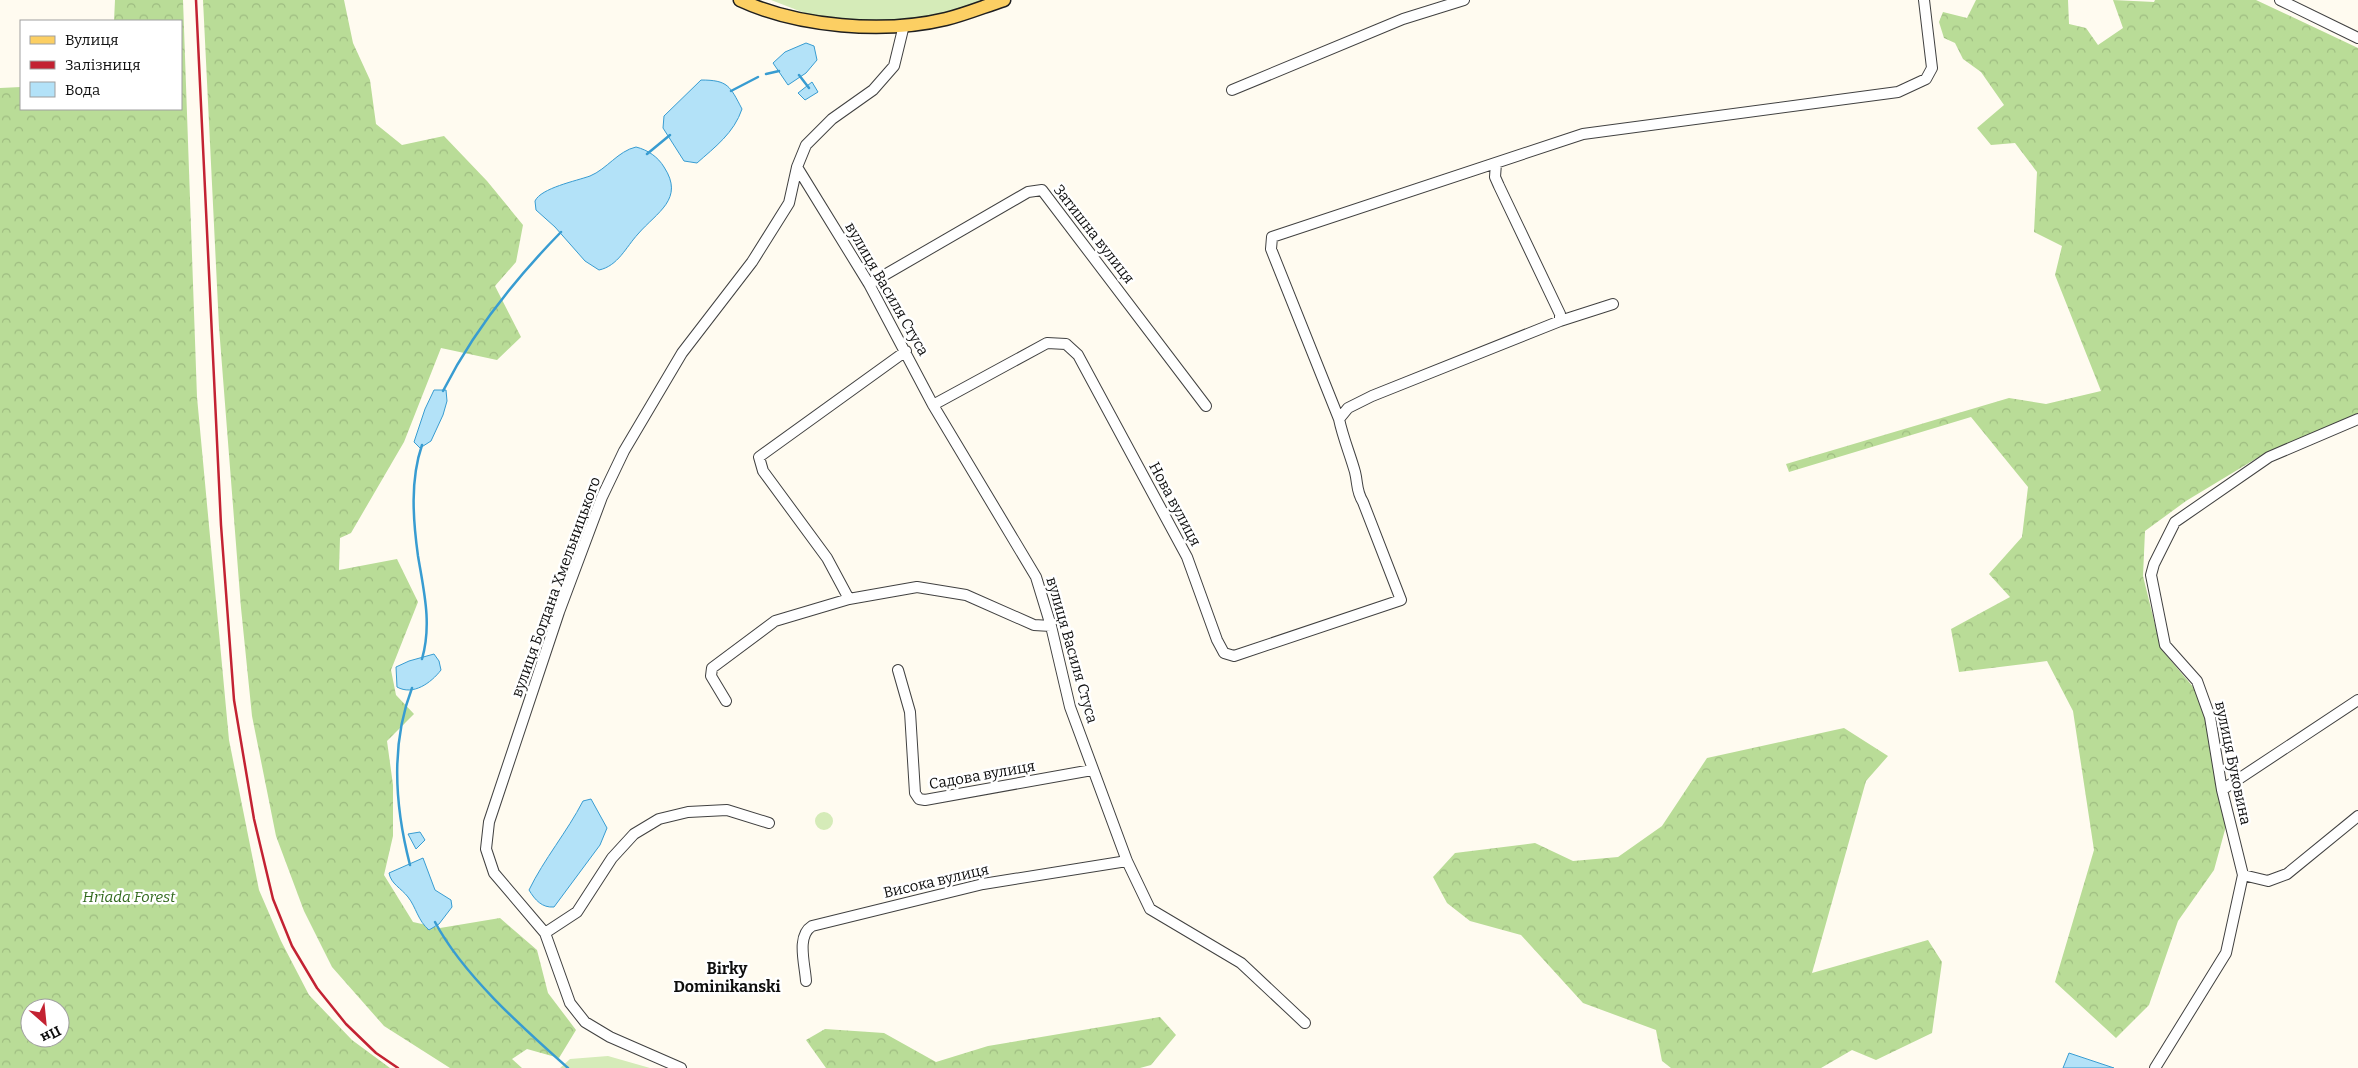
<svg xmlns="http://www.w3.org/2000/svg" width="2358" height="1068" font-family="Bitter,serif">
<style>
.grass{fill:#d5ebb8}
.forest{fill:url(#forest-crowns);fill-rule:evenodd}
.water{fill:#b3e2f8;stroke:#389cd1}
.lines{fill:none;stroke-linecap:round;stroke-linejoin:round}
.stream{stroke:#389cd1;stroke-width:2.5}
.minor-casing{stroke:#414141;stroke-width:12}
.major-casing{stroke:#1f1f1f;stroke-width:15}
.minor{stroke:#fff;stroke-width:10}
.major{stroke:#fccf63;stroke-width:12}
.rail{stroke:#c32232;stroke-width:2.5}
.labels{text-anchor:middle;dominant-baseline:central;stroke-width:5;stroke-linejoin:round;paint-order:stroke}
.street-label{font-size:15px;fill:#0e0e0e;stroke:#fff}
.park-label{font-size:15px;font-style:italic;fill:#30691c;stroke:#fff}
.neighbourhood-label{font-size:16px;font-weight:bold;fill:#0e0e0e;stroke:#fff}
</style>
<defs>
<pattern id="forest-crowns" width="20" height="18" patternUnits="userSpaceOnUse" patternTransform="scale(1.25)"><rect width="20" height="18" fill="#b9dc97"/><path d="M2 6a3 3 0 1 1 6 0M12 15a3 3 0 1 1 6 0" fill="none" stroke="#9ebc81"/></pattern>
</defs>
<rect width="100%" height="100%" fill="#fffbf0"/>
<path class="grass" d="M771,0H989L946,19L833,24Z
M815 821a9 9 0 1 1 18 0a9 9 0 1 1-18 0Z
M608,1056L650,1068H560L570,1059Z"/>
<path class="forest" d="M115,0H183L197,397L229,740L259,890L281,941L309,995L352,1040L390,1068H0V88L21,87V109H181V21H114ZM30,1008H60V1038H30Z
M203,0H344L353,43L370,80L376,124L402,145L444,136L487,181L523,225L516,262L495,286L521,337L497,360L441,348L404,442L351,533L340,538L339,570L397,559L418,602L391,670L396,695L414,714L387,741L393,785V836L384,875L413,922L440,928L500,918L537,950L548,993L576,1030L559,1058L527,1049L512,1059L522,1068H450L384,1026L332,967L304,911L276,836L252,716L241,608L219,327Z
M1976,0H2068L2069,24L2086,28L2098,45L2123,28L2113,0L2154,2L2155,0H2256L2358,48V415L2267,452L2186,501L2145,531L2143,576L2161,649L2194,688L2206,722L2226,826L2214,870L2178,921L2149,1005L2116,1038L2055,982L2094,850L2073,711L2047,661L1959,672L1951,629L2010,597L1989,574L2022,537L2028,487L1971,417L1789,472L1786,464L2009,398L2046,404L2101,391L2055,275L2062,246L2034,232L2037,172L2015,143L1991,145L1977,128L2004,105L1981,72L1963,59L1955,43L1944,38L1939,22L1943,12L1967,18Z
M1844,728L1888,756L1866,781L1812,973L1928,940L1942,962L1932,1033L1876,1060L1852,1050L1821,1068H1671L1662,1061L1656,1030L1583,1003L1521,935L1470,921L1447,903L1433,877L1455,853L1535,843L1573,861L1618,857L1662,826L1707,758Z
M1160,1017L1176,1035L1151,1065L1140,1068H826L806,1040L825,1029L884,1033L936,1062L988,1046Z"/>
<path class="water" d="M806,43L814,46L817,60L806,73L788,85L773,63L785,52Z
M701,80C728,80 730,86 742,109C734,133 715,147 697,163L684,161L663,128L664,116Z
M812,82L818,92L805,100L798,93Z
M636,147C648,150 658,157 664,167C685,199 657,212 638,234C626,247 618,266 599,270L585,261L555,227L536,210L535,201C541,188 576,181 590,176C607,169 618,151 636,147Z
M434,390H446L447,401L443,415L431,441L420,448L414,442L425,409Z
M434,654L439,661L441,670C431,683 413,696 397,687L396,667L409,661Z
M591,799L607,828L600,845L554,907C542,908 535,900 529,890C544,859 567,832 583,801Z
M420,832L425,840L416,849L408,834Z
M423,858L435,890L451,900L452,907L439,924L429,930C418,921 416,907 408,897C401,888 391,884 389,873Z
M2069,1053L2114,1068H2063Z"/>
<g class="lines">
<path class="stream" d="M766,74L779,71
M799,75L809,88
M731,91L758,77
M647,154L670,135
M443,391C473,332 515,279 561,232
M422,659C432,624 424,592 418,556C413,520 410,480 422,445
M410,865C395,807 390,745 412,688
M435,922C463,975 523,1028 568,1068"/>
<g class="minor-casing">
<path id="minor" d="M2280,0L2358,38
M1232,90L1403,19L1464,0
M1496,163L1495,177L1499,186L1560,314V321
M797,167L869,284L933,405L1036,577L1051,626L1070,707L1127,861L1150,909L1241,963L1305,1023
M869,284L1028,192L1042,190L1206,406
M933,405L1047,343L1066,344L1078,355L1187,557L1217,640L1224,653L1234,656L1401,600L1363,502C1356,491 1358,484 1355,472C1350,454 1343,438 1339,419L1271,249L1272,237L1583,134L1898,92L1926,79L1932,68L1924,0
M1339,419L1348,408L1372,396L1560,321L1613,304
M849,599L827,558L763,471L759,457L906,351
M898,670L910,712L915,793L919,799L925,800L1092,770
M726,701L711,676L712,668L775,621L849,599L917,587L966,595L1034,625L1051,626
M2222,790L2358,700
M2243,875L2268,881L2287,874L2358,816
M545,933L577,912L612,858L634,834L659,819L688,812L727,810L769,823
M806,981C805,964 796,936 812,926L983,884L1127,861
M681,1068L610,1037L585,1022L570,1003L545,933L494,873L486,849L489,822L559,612L602,497L624,451L682,353L752,262L789,203L797,167L806,145L832,119L873,90L894,66L904,25
M2155,1068L2226,953L2243,875L2222,790L2210,717L2197,681L2165,645L2151,575L2154,564L2175,522L2269,457L2358,419"/>
</g>
<g class="major-casing">
<path id="major" d="M740,0C798,27 884,34 946,19C966,14 985,6 1004,0"/>
</g>
<use href="#minor" class="minor"/>
<use href="#major" class="major"/>
<path class="rail" d="M196,0L221,525L234,700L254,819L273,899L292,946L317,988L346,1024L376,1053L398,1068"/>
</g>
<g class="labels">
<g class="street-label">
<text transform="translate(1094 234) rotate(52)">Затишна вулиця</text>
<text transform="translate(887 289) rotate(60)">вулиця Василя Стуса</text>
<text transform="translate(1175 504) rotate(62)">Нова вулиця</text>
<text transform="translate(556 587) rotate(-70)">вулиця Богдана Хмельницького</text>
<text transform="translate(1072 650) rotate(74)">вулиця Василя Стуса</text>
<text transform="translate(2233 763) rotate(78)">вулиця Буковина</text>
<text transform="translate(982 775) rotate(-10)">Садова вулиця</text>
<text transform="translate(936 881) rotate(-13)">Висока вулиця</text>
</g>
<g class="park-label">
<text x="129" y="897">Hriada Forest</text>
</g>
<g class="neighbourhood-label">
<text x="727" y="968">Birky<tspan x="727" dy="18">Dominikanski</tspan></text>
</g>
</g>
<rect x="20" y="20" width="162" height="90" fill="#ffffff" stroke="#9f9f9f"/>
<rect x="30" y="36" width="25" height="8" fill="#fccf63" stroke="#9f9f9f"/>
<text x="65" y="45" font-size="15" fill="#0e0e0e">Вулиця</text>
<rect x="30" y="61" width="25" height="8" fill="#c32232" stroke="#9f9f9f"/>
<text x="65" y="70" font-size="15" fill="#0e0e0e">Залізниця</text>
<rect x="30" y="82" width="25" height="15" fill="#b3e2f8" stroke="#9f9f9f"/>
<text x="65" y="95" font-size="15" fill="#0e0e0e">Вода</text>
<g transform="translate(45 1023) rotate(153)"><circle r="24" fill="#ffffff" stroke="#9f9f9f"/>
<path d="M0-4L9 19L0 12L-9 19Z" fill="#c32232"/>
<text y="-8" font-size="14" font-weight="bold" text-anchor="middle" fill="#0e0e0e">Пн</text>
</g>
</svg>
